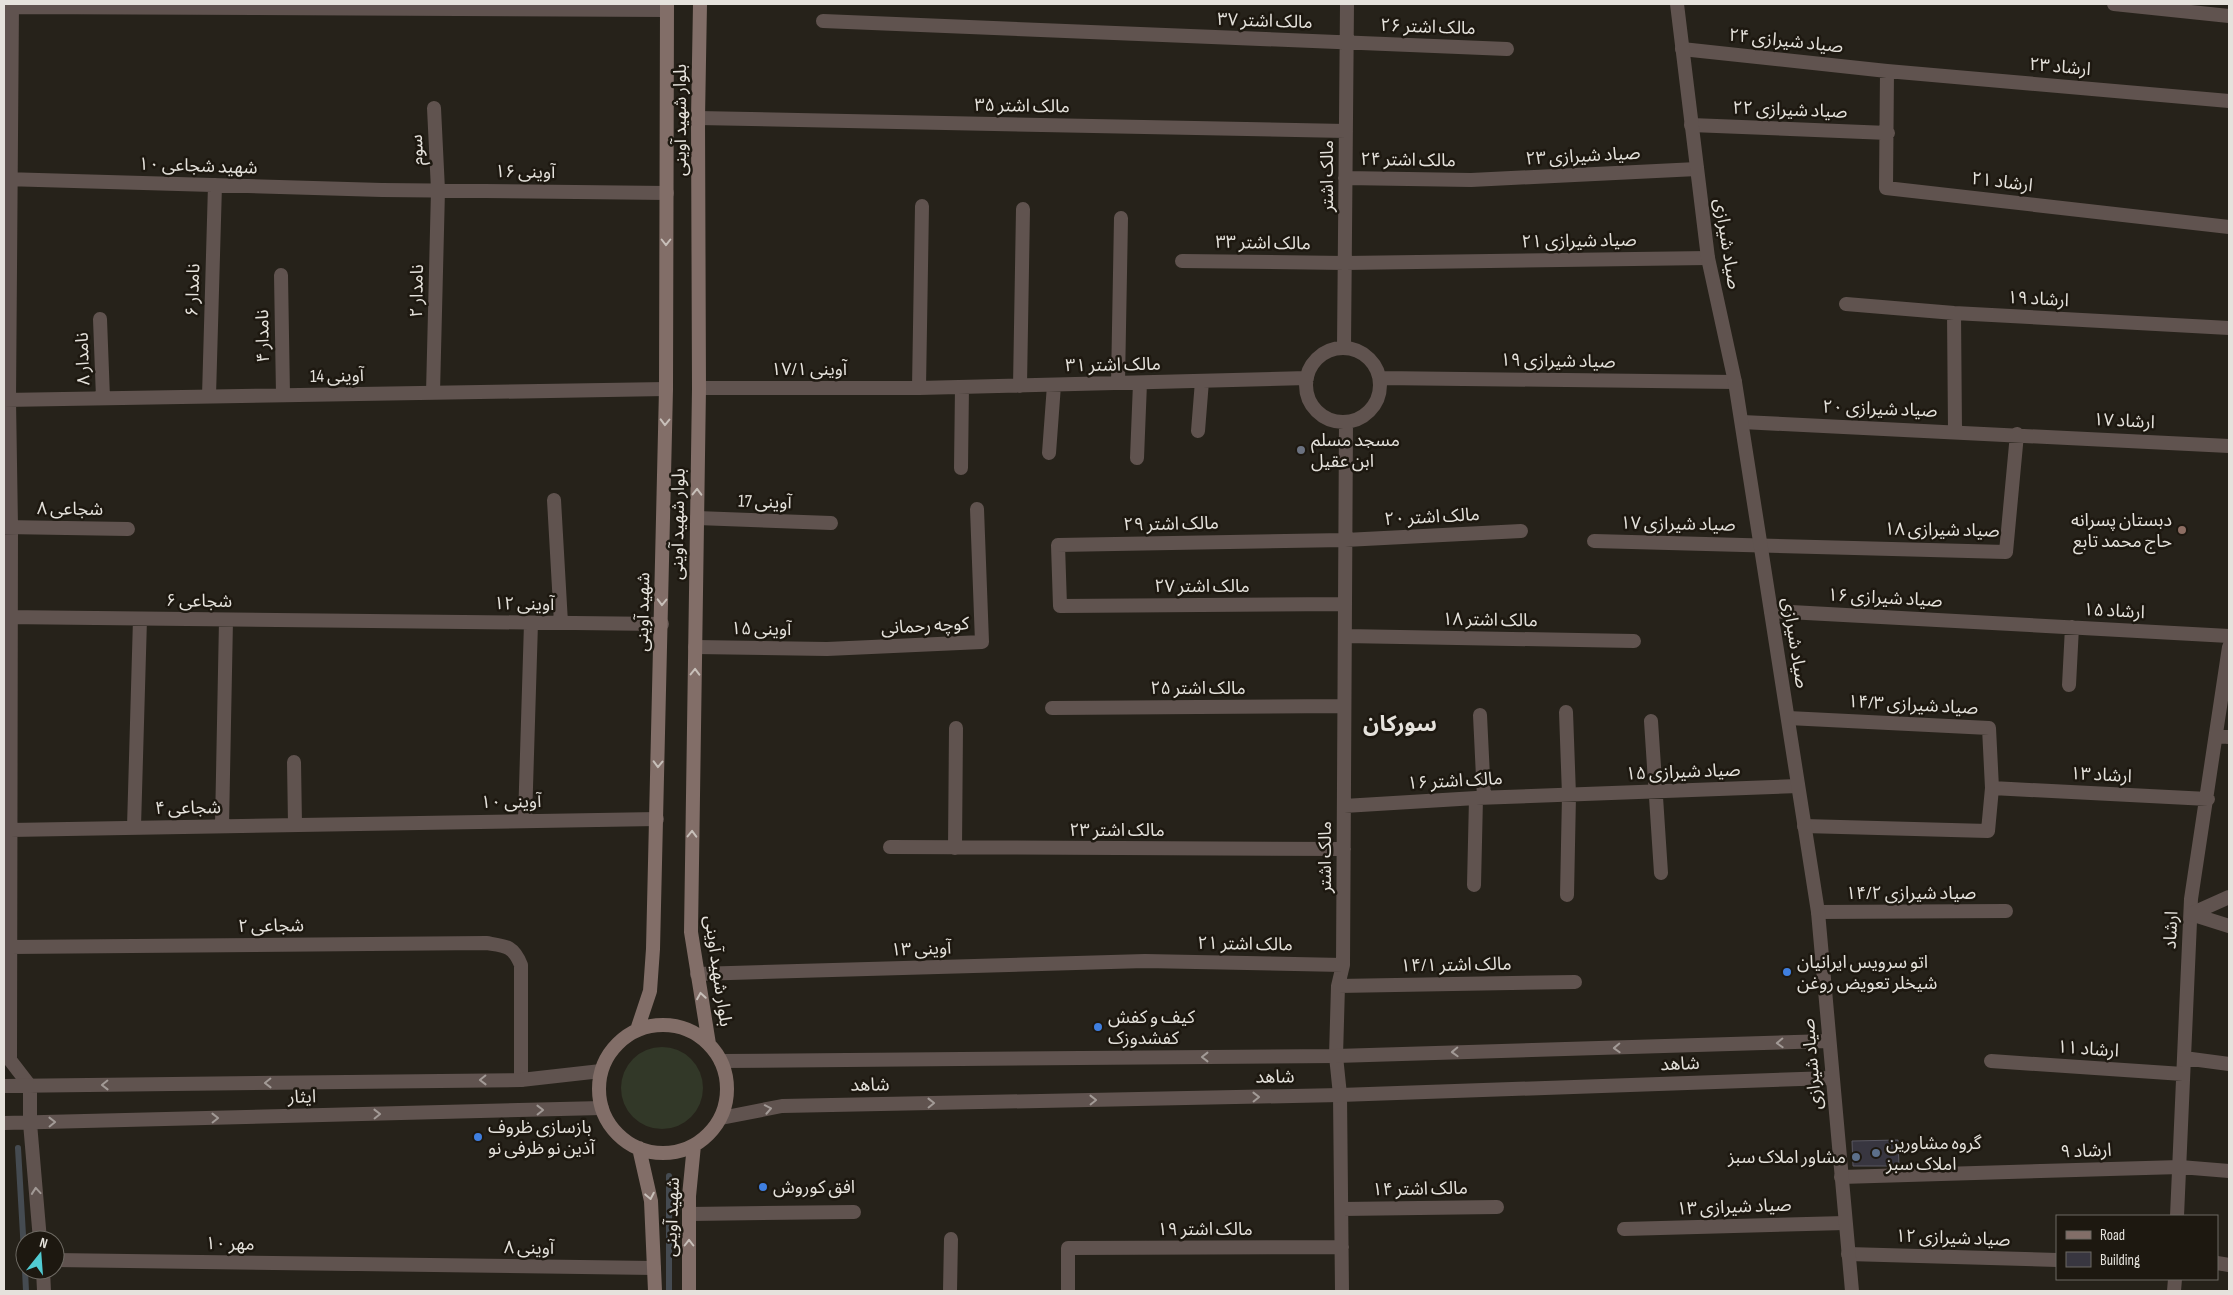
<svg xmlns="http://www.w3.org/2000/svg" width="2233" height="1295" font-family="'Sofia Sans Condensed','Noto Sans Arabic',sans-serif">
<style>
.green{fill:#323828}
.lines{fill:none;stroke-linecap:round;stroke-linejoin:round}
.stream{stroke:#454b51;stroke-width:6}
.building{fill:#383640;stroke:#595761}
.minor{stroke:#60534f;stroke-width:14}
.tertiary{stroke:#60534f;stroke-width:14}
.secondary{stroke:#826e68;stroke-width:14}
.oneway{stroke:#c7bfb9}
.oneway2{stroke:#a29a96}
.worship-dot{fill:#6b7280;stroke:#1d1810;stroke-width:2}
.education-dot{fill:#8d6e63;stroke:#1d1810;stroke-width:2}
.shop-dot{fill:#3f7fe0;stroke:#1d1810;stroke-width:2}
.service-dot{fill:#5c6f8a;stroke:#1d1810;stroke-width:2}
.labels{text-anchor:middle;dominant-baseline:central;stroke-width:5;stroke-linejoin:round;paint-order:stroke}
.street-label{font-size:18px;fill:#e5e2dc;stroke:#1d1810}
.poi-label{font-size:18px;fill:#e5e2dc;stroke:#1d1810;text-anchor:start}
.district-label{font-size:22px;font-weight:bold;fill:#e5e2dc;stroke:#1d1810}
</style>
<rect width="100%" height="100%" fill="#26221a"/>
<path class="green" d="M621 1088a41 41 0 1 1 82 0a41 41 0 1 1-82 0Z"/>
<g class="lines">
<path class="stream" d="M18,1148L25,1270
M25,1270L26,1291
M669,1291V1176"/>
</g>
<path class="building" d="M1898,1140L1899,1166H1853L1852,1141Z"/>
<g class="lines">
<path class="minor" d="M2114,4L2229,16
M12,7L667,10
M823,21L1507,49
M1682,49L1887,71L2229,101
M1887,71L1886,188L2229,227
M698,118L1346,131
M1691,125L1888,133
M1345,178L1471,180L1697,169
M4,179L382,190L667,193
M1182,261L1345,263L1708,258
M281,275L283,395
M1846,304L1954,313L2229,328
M1954,313L1955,431
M100,319L103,398
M1344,348L1347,4
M1306 385a37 37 0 1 1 74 0a37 37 0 1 1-74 0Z
M1380,378L1735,382
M1118,383L1121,218
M1020,386L1023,209
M699,388H919L1307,378
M919,388L922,206
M433,393L438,190L434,108
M209,396L215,185
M4,400L666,389
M1742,422L2229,446
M1198,431L1202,381
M1049,453L1054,385
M1137,458L1140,383
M961,468L962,387
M554,500L561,623
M697,518L831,523
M4,527L128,529
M1594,541L2006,552L2017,434
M1345,604L1060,606L1058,545L1345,540L1521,531
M1771,611L2229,636
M4,617L662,624
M1345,636L1634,641
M695,647L827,649L982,642L977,509
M2069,685L2072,627
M1052,708L1344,706
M1566,712L1569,795L1567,895
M1480,715L1484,798
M1788,718L1989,728L1992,788L1988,831L1804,826
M1651,721L1661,873
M2216,736L2229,737
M294,762L295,824
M1992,788L2208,799
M1344,806L1476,798L1798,786
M525,820L531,623
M222,826L226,620
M134,827L140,619
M10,830L657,819
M890,847L1344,849
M955,848L956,728
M1474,885L1476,798
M1818,912L2006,911
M10,947L486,943C505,946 513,945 521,965V1080
M697,974L1145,961L1343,965
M1338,986L1575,982
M2184,1058L2229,1064
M10,1060L11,527L9,400L12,4
M10,1060L30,1086
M1991,1061L2183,1074
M1841,1177L2180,1167L2229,1171
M1342,1209L1497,1207
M689,1214L854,1212
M2177,1216L2191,899L2229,647
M1624,1229L1845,1223
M1848,1254L2057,1260
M55,1260L654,1268
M2217,1263L2229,1265
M950,1291L951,1239
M1068,1291V1248L1342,1247
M1342,1291L1340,1095L1336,1056L1338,986L1343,965L1346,422
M2174,1291L2175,1279"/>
<path class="tertiary" d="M1677,4L1708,258L1735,382L1818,912L1852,1291
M2229,897L2191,914L2229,926
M721,1061L1336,1056L1828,1041
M4,1086L521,1080L601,1071
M30,1086V1123L40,1240
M721,1118L782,1106L1340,1095L1831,1078
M4,1123L602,1108
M43,1270L44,1291"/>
<path class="secondary" d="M700,4L698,118L699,388L691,932L709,1044
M599 1089a64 64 0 1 1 128 0a64 64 0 1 1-128 0Z
M637,1030L650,991L653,949L666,389L667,4
M639,1148L651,1201L655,1291
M689,1291V1196L694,1145"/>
</g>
<defs><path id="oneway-chevron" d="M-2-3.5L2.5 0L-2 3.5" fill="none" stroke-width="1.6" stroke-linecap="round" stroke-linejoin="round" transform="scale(1.25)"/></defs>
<g class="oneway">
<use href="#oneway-chevron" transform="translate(666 242) rotate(90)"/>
<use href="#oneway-chevron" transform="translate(665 422) rotate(91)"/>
<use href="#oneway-chevron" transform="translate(697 492) rotate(-89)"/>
<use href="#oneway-chevron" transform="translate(662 602) rotate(91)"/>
<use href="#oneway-chevron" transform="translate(695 672) rotate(-89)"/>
<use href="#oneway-chevron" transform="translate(658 764) rotate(91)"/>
<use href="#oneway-chevron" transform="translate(692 834) rotate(-89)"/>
<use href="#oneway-chevron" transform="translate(701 996) rotate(-99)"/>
<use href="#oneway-chevron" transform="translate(650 1196) rotate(79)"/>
<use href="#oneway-chevron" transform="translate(689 1243) rotate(-90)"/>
</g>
<g class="oneway2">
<use href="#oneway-chevron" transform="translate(1780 1043) rotate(178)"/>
<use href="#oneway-chevron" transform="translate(1617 1048) rotate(178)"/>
<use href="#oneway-chevron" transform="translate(1455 1052) rotate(178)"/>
<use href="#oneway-chevron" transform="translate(1205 1057) rotate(180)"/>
<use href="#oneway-chevron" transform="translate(483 1080) rotate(179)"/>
<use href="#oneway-chevron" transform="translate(268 1083) rotate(179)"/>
<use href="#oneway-chevron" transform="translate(105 1085) rotate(179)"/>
<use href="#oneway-chevron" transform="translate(1256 1097) rotate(-1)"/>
<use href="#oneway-chevron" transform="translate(1093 1100) rotate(-1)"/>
<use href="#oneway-chevron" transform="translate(931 1103) rotate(-1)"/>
<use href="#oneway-chevron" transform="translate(768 1109) rotate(-11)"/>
<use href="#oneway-chevron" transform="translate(540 1110) rotate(-1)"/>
<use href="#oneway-chevron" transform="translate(377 1114) rotate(-1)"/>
<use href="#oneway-chevron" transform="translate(215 1118) rotate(-1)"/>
<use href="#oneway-chevron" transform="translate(52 1122) rotate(-1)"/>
<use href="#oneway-chevron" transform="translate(36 1191) rotate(-95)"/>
</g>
<circle class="worship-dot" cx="1301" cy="450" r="5"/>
<circle class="education-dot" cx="2182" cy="530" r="5"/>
<g class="shop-dot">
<circle cx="1787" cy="972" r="5"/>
<circle cx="1098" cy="1027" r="5"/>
<circle cx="478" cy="1137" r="5"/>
<circle cx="763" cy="1187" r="5"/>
</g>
<g class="service-dot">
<circle cx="1876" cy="1153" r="5"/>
<circle cx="1856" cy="1157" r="5"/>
</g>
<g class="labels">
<g class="street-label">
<text transform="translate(1265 21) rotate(2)">مالک اشتر ۳۷</text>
<text transform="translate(1428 27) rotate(2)">مالک اشتر ۲۶</text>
<text transform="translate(1786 41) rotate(6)">صیاد شیرازی ۲۴</text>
<text transform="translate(2060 67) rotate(5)">ارشاد ۲۳</text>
<text transform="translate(1022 106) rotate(1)">مالک اشتر ۳۵</text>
<text transform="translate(1790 110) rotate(2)">صیاد شیرازی ۲۲</text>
<text transform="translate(680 120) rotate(-90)">بلوار شهید آوینی</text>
<text transform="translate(417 150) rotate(-93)">سوم</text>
<text transform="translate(1583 156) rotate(-3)">صیاد شیرازی ۲۳</text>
<text transform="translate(1408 160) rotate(1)">مالک اشتر ۲۴</text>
<text transform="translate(198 166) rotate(2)">شهید شجاعی ۱۰</text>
<text transform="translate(525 172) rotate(1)">۱۶ آوینی</text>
<text transform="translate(1327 176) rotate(-90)">مالک اشتر</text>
<text transform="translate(2002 182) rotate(7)">ارشاد ۲۱</text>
<text transform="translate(1579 241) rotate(-1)">صیاد شیرازی ۲۱</text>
<text transform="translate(1263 243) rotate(1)">مالک اشتر ۳۳</text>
<text transform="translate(1727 244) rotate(81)">صیاد شیرازی</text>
<text transform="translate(193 290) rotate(-88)">نامدار ۶</text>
<text transform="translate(417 291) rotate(-89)">نامدار ۲</text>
<text transform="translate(2038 299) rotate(3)">ارشاد ۱۹</text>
<text transform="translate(263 336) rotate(-91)">نامدار ۴</text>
<text transform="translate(83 359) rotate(-92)">نامدار ۸</text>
<text transform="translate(1558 361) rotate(1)">صیاد شیرازی ۱۹</text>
<text transform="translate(1113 365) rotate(-1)">مالک اشتر ۳۱</text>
<text x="809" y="369">آوینی ۱۷/۱</text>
<text transform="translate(337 376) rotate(-1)">آوینی 14</text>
<text transform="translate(1880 409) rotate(2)">صیاد شیرازی ۲۰</text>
<text transform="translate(2124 421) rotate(3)">ارشاد ۱۷</text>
<text transform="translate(765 502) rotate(2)">آوینی 17</text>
<text transform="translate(70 509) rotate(1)">شجاعی ۸</text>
<text transform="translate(1432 517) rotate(-3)">مالک اشتر ۲۰</text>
<text transform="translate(678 524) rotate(-89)">بلوار شهید آوینی</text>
<text transform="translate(1171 524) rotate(-1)">مالک اشتر ۲۹</text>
<text transform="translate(1678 524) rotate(1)">صیاد شیرازی ۱۷</text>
<text transform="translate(1942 530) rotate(1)">صیاد شیرازی ۱۸</text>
<text x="1202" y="586">مالک اشتر ۲۷</text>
<text transform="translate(1885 598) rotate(3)">صیاد شیرازی ۱۶</text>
<text transform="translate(199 601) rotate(1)">شجاعی ۶</text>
<text transform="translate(524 604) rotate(1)">۱۲ آوینی</text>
<text transform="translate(2114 611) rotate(3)">ارشاد ۱۵</text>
<text transform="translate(643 612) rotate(-89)">شهید آوینی</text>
<text transform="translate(1490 620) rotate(1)">مالک اشتر ۱۸</text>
<text transform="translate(925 626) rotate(-3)">کوچه رحمانی</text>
<text transform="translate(761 629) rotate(1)">آوینی ۱۵</text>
<text transform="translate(1795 643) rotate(81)">صیاد شیرازی</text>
<text x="1198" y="688">مالک اشتر ۲۵</text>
<text transform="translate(1913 705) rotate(3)">صیاد شیرازی ۱۴/۳</text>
<text transform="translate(1683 772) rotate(-2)">صیاد شیرازی ۱۵</text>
<text transform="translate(2101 775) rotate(3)">ارشاد ۱۳</text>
<text transform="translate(1455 781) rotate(-3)">مالک اشتر ۱۶</text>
<text transform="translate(511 802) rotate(-1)">۱۰ آوینی</text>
<text transform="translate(188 808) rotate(-1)">شجاعی ۴</text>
<text x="1117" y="830">مالک اشتر ۲۳</text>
<text transform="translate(1325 857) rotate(-90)">مالک اشتر</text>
<text x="1911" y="893">صیاد شیرازی ۱۴/۲</text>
<text transform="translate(271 926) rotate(-1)">شجاعی ۲</text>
<text transform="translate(2171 930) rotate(-87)">ارشاد</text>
<text transform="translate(1245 944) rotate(1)">مالک اشتر ۲۱</text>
<text transform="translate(921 949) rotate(-2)">آوینی ۱۳</text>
<text transform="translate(1456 965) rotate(-1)">مالک اشتر ۱۴/۱</text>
<text transform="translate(718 971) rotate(82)">بلوار شهید آوینی</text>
<text transform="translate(2088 1049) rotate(4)">ارشاد ۱۱</text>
<text transform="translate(1680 1064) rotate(-2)">شاهد</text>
<text transform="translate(1812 1064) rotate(-95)">صیاد شیرازی</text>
<text transform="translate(1275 1077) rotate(-1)">شاهد</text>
<text transform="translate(870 1085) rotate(-1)">شاهد</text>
<text transform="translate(302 1097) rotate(-1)">ایثار</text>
<text transform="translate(2086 1151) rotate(-2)">ارشاد ۹</text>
<text transform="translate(1420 1189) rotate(-1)">مالک اشتر ۱۴</text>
<text transform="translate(1734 1207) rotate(-2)">صیاد شیرازی ۱۳</text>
<text transform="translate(672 1217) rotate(-88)">شهید آوینی</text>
<text x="1205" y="1229">مالک اشتر ۱۹</text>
<text transform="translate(1953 1238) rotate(2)">صیاد شیرازی ۱۲</text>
<text transform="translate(230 1244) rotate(1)">مهر ۱۰</text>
<text transform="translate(529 1248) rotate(1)">۸ آوینی</text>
</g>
<g class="poi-label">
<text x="1311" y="440">مسجد مسلم<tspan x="1311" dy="21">ابن عقیل</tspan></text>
<text x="2172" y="520" text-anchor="end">دبستان پسرانه<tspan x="2172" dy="21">حاج محمد تابع</tspan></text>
<text x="1797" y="962">اتو سرویس ایرانیان<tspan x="1797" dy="21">شیخلر تعویض روغن</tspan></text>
<text x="1108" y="1017">کیف و کفش<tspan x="1108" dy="21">کفشدوزک</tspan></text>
<text x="488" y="1127">بازسازی ظروف<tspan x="488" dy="21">آذین نو ظرفی نو</tspan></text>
<text x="1886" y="1143">گروه مشاورین<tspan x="1886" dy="21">املاک سبز</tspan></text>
<text x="1846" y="1157" text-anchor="end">مشاور املاک سبز</text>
<text x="773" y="1187">افق کوروش</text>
</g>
<g class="district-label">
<text x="1400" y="724">سورکان</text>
</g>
</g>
<rect width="2233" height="1295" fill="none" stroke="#e5e2dc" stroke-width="10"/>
<rect x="2056" y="1215" width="162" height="65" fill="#1d1810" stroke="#6d6962"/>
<rect x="2066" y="1231" width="25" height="8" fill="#826e68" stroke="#6d6962"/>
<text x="2100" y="1240" font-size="15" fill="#e5e2dc">Road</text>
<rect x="2066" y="1252" width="25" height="15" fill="#383640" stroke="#6d6962"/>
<text x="2100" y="1265" font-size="15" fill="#e5e2dc">Building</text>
<g transform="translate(40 1255) rotate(17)"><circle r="24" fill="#1d1810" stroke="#6d6962"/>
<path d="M0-4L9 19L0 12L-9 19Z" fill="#51ccd3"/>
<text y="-8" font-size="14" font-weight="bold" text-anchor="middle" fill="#e5e2dc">N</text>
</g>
</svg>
